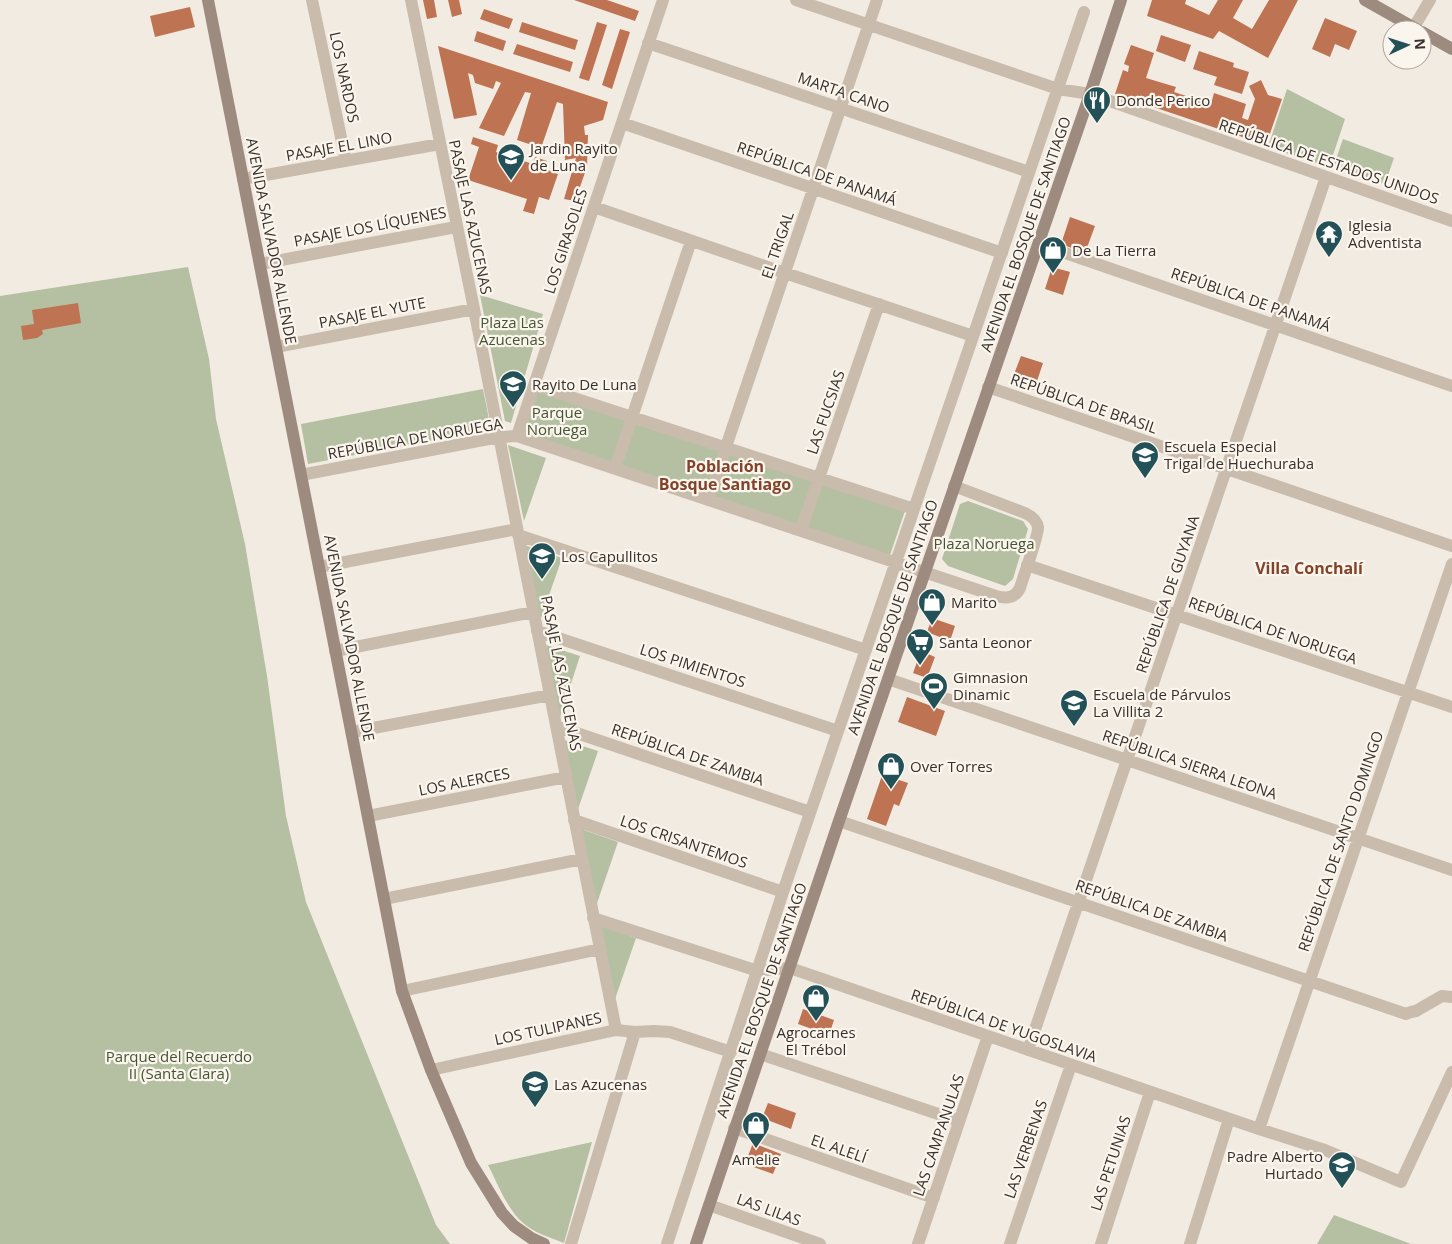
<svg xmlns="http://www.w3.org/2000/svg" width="1452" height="1244" font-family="'Open Sans',sans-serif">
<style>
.green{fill:#b4c0a1}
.building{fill:#be7353}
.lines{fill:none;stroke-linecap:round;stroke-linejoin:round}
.street{stroke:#cabcad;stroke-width:12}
.secondary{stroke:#9d8b7f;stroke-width:12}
.labels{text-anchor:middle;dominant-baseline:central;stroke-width:4.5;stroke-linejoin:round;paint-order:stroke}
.street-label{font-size:15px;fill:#39302b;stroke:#faf5ed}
.poi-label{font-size:15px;fill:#39302b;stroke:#faf5ed;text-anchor:start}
.park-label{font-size:15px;fill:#465531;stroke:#faf5ed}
.neighbourhood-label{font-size:16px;font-weight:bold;fill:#82432a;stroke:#faf5ed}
</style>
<rect width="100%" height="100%" fill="#f2ebe1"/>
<path class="green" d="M1287,89L1345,119L1329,167L1268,147Z
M1343,139L1394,158L1385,184L1333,167Z
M188,267L209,359L216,419L245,544L267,676L286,816L306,902L436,1225L450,1244H0V296Z
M480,295L543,314L511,423L505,421Z
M483,389L491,429L308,464L301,424Z
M538,390L905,511L890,555L522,434Z
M508,445L546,458L524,521Z
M968,501L1023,521L1028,529L1013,579L1005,586L948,566L942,559L960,504Z
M524,545L562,558L540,621Z
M543,644L580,656L559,720Z
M561,739L598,751L576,815Z
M581,829L618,842L596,906Z
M599,925L636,938L614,1002Z
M592,1142L564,1243C551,1238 532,1232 522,1222C507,1209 497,1182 488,1165Z
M1334,1215L1411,1244H1317Z"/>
<path class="building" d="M423,0H434L437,17L427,19Z
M448,0H459L462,14L452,17Z
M574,0H607L639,11L635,21Z
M1152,0H1186L1185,4L1209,15L1218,0H1243L1233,18L1252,29L1269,0H1298L1268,58L1219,31L1213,39L1147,16Z
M190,7L195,27L155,37L150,16Z
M484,9L513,19L509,29L480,19Z
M1325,18L1357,31L1349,50L1335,44L1330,57L1312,49Z
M522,22L578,40L575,50L519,32Z
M597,22L607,25L589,81L579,78Z
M620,29L630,32L612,89L602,85Z
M477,31L506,41L503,51L474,41Z
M1161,35L1191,45L1185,62L1156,51Z
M517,44L573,62L570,72L513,54Z
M1131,45L1154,53L1146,78L1176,87L1174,92L1211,104L1214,93L1246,104L1242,118L1248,120L1255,99L1249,86L1261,80L1268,95L1282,99L1266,145L1115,94L1123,70L1128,72L1129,66L1124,64Z
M438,46L608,102L603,120L584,126L585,135H588L587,167L575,201L564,199L576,158L565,160L563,104L557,102L541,148L517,140L531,93L525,92L504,136L479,128L501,83L496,81L493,89L475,83L473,75L468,73L477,115L454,119Z
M1199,51L1234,63L1233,67L1249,72L1242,94L1214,85L1217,77L1193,69Z
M473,137L498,145L496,152L533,164L535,157L547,161L545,169L558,174L549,200L539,197L534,214L523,211L527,199L468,180L479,147L471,144Z
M1070,217L1095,226L1085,253L1061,244Z
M1052,267L1070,272L1063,295L1045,289Z
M78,303L81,323L42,330L43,334L37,338L23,340L21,326L34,324L32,310Z
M1021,356L1043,363L1034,390L1011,382Z
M932,618L955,626L950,641L927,632Z
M921,651L935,657L927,678L913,673Z
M907,697L945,711L936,736L898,722Z
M887,761L900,766L896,779L908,783L899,806L894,804L886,826L867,819Z
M803,1009L834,1020L829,1035L798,1024Z
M768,1103L796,1113L791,1129L762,1118Z
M753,1143L781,1154L773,1174L745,1164Z"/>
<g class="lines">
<path class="street" d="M312,0L346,161
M411,0L474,309L616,1030
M796,0L1058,89L1090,94L1452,221
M1414,27L1430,0
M648,43L1029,172
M622,123L1002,253
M243,179L440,144
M594,207L785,273L973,336
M1039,244L1452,386
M260,264L456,227
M276,347L474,309
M534,385L914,509
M988,387L1452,546
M517,436L663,0
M615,468L691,241
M301,475L499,437L517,436L996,596C1007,599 1015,598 1020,588C1023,577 1039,535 1038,527C1037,520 1031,516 1025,513L954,486
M708,500L877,0
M801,530L879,304
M518,535L866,650
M1027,565L1452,707
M319,567L517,529
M537,631L838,731
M335,651L533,612
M888,679L1452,870
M556,726L810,812
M352,732L550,695
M368,816L566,777
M574,820L783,892
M839,821L1406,1014L1411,1012L1416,1011L1442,996L1452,997
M384,899L582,859
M593,918L758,971L790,968L1259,1129L1325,1150L1401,1182L1452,1072
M402,991L600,949
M1028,1050L1326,177
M760,1054L959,1121
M431,1070L616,1030L635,1032L654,1031L670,1032L731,1052
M734,1128L934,1198
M1259,1129L1452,564
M709,1205L820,1244
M571,1244L635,1032
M667,1244L783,892L1084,12
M918,1244L988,1036
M1010,1244L1071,1065
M1101,1244L1150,1092
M1190,1244L1229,1119"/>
<path class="secondary" d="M208,0L402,991L431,1070L471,1163L502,1213L514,1226L531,1238L544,1244
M1365,0L1418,30
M1422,32L1452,49
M696,1244L839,821L1090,94L1121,0"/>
</g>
<defs>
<g id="restaurant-pin" transform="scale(1.4375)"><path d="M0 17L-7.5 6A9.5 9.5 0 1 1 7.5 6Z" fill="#235158" stroke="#faf5ed"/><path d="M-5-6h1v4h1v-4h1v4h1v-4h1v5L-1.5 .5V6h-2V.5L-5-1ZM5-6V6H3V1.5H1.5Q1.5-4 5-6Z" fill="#fff"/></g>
<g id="school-pin" transform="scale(1.4375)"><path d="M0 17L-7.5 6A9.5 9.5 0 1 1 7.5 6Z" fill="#235158" stroke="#faf5ed"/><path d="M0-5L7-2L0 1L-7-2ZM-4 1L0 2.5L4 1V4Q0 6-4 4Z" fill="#fff"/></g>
<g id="temple-pin" transform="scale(1.4375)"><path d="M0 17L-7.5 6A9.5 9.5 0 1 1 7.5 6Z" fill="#235158" stroke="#faf5ed"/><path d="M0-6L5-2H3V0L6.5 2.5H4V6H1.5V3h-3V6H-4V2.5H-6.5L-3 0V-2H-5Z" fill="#fff"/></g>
<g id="shop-pin" transform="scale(1.4375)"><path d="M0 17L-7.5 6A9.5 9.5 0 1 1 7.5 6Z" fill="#235158" stroke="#faf5ed"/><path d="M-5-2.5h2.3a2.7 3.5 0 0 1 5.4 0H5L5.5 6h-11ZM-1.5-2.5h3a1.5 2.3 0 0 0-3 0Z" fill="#fff"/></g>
<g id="supermarket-pin" transform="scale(1.4375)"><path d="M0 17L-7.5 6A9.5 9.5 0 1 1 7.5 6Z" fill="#235158" stroke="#faf5ed"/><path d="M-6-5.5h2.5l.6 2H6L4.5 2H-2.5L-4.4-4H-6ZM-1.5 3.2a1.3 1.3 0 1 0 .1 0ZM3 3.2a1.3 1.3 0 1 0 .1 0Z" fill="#fff"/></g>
<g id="stadium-pin" transform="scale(1.4375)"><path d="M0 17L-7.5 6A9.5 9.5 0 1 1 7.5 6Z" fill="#235158" stroke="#faf5ed"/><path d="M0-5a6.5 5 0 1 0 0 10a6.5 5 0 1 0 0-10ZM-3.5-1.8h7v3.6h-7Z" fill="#fff"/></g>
</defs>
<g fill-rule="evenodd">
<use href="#restaurant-pin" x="1097" y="100"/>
<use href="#school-pin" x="511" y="157"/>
<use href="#temple-pin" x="1329" y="234"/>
<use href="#shop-pin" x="1053" y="250"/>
<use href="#school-pin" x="513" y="384"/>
<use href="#school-pin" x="1145" y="455"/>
<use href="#school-pin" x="542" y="556"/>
<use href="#shop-pin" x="932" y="602"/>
<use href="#supermarket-pin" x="920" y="642"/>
<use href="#stadium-pin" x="934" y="686"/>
<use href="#school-pin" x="1074" y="703"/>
<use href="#shop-pin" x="891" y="766"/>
<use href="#shop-pin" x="816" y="998"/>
<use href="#school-pin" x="535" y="1084"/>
<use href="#shop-pin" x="756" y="1125"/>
<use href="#school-pin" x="1342" y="1165"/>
</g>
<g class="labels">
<g class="street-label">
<text transform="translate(345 77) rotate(78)">LOS NARDOS</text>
<text transform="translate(844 92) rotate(19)">MARTA CANO</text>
<text transform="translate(339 146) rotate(-10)">PASAJE EL LINO</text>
<text transform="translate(1329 161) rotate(19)">REPÚBLICA DE ESTADOS UNIDOS</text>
<text transform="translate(817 173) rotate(19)">REPÚBLICA DE PANAMÁ</text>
<text transform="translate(471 217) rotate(78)">PASAJE LAS AZUCENAS</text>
<text transform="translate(370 226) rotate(-11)">PASAJE LOS LÍQUENES</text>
<text transform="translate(1025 234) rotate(-71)">AVENIDA EL BOSQUE DE SANTIAGO</text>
<text transform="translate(272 241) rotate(79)">AVENIDA SALVADOR ALLENDE</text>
<text transform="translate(565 241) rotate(-72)">LOS GIRASOLES</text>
<text transform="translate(777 245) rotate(-71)">EL TRIGAL</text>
<text transform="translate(1251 299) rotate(19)">REPÚBLICA DE PANAMÁ</text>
<text transform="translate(372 312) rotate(-11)">PASAJE EL YUTE</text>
<text transform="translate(1084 403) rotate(19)">REPÚBLICA DE BRASIL</text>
<text transform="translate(825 412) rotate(-71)">LAS FUCSIAS</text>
<text transform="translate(415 438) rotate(-10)">REPÚBLICA DE NORUEGA</text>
<text transform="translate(1167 594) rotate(-71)">REPÚBLICA DE GUYANA</text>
<text transform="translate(892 617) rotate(-71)">AVENIDA EL BOSQUE DE SANTIAGO</text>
<text transform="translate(1273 630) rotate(19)">REPÚBLICA DE NORUEGA</text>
<text transform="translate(350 638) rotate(79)">AVENIDA SALVADOR ALLENDE</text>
<text transform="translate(693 665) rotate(18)">LOS PIMIENTOS</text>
<text transform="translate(562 673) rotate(79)">PASAJE LAS AZUCENAS</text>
<text transform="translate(688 754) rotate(19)">REPÚBLICA DE ZAMBIA</text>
<text transform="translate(1190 764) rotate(19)">REPÚBLICA SIERRA LEONA</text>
<text transform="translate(464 781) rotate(-11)">LOS ALERCES</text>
<text transform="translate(684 841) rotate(19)">LOS CRISANTEMOS</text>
<text transform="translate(1340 841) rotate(-71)">REPÚBLICA DE SANTO DOMINGO</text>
<text transform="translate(1152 910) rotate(19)">REPÚBLICA DE ZAMBIA</text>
<text transform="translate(761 1000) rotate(-71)">AVENIDA EL BOSQUE DE SANTIAGO</text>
<text transform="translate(1004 1025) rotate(19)">REPÚBLICA DE YUGOSLAVIA</text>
<text transform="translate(548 1028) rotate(-12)">LOS TULIPANES</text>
<text transform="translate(938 1135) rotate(-71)">LAS CAMPANULAS</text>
<text transform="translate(839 1148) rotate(19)">EL ALELÍ</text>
<text transform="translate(1025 1149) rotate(-71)">LAS VERBENAS</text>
<text transform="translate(1110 1163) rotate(-72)">LAS PETUNIAS</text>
<text transform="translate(769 1209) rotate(20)">LAS LILAS</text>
</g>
<g class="poi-label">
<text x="1116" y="100">Donde Perico</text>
<text x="530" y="148">Jardin Rayito<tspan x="530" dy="17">de Luna</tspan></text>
<text x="1348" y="225">Iglesia<tspan x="1348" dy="17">Adventista</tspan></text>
<text x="1072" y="250">De La Tierra</text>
<text x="532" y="384">Rayito De Luna</text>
<text x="1164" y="446">Escuela Especial<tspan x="1164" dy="17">Trigal de Huechuraba</tspan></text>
<text x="561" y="556">Los Capullitos</text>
<text x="951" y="602">Marito</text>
<text x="939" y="642">Santa Leonor</text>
<text x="953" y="677">Gimnasion<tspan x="953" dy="17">Dinamic</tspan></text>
<text x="1093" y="694">Escuela de Párvulos<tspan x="1093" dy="17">La Villita 2</tspan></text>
<text x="910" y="766">Over Torres</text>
<text x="816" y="1032" text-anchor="middle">Agrocarnes<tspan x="816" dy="17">El Trébol</tspan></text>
<text x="554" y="1084">Las Azucenas</text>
<text x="1323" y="1156" text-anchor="end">Padre Alberto<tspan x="1323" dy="17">Hurtado</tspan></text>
<text x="756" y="1159" text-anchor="middle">Amelie</text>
</g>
<g class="park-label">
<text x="512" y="322">Plaza Las<tspan x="512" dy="17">Azucenas</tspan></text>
<text x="557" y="412">Parque<tspan x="557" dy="17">Noruega</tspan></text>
<text x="984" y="543">Plaza Noruega</text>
<text x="179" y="1056">Parque del Recuerdo<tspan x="179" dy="17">II (Santa Clara)</tspan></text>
</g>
<g class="neighbourhood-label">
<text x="725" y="466">Población<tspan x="725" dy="18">Bosque Santiago</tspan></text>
<text x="1309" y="568">Villa Conchalí</text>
</g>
</g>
<g transform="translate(1407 45) rotate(86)"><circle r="24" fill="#faf5ed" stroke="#ada69f"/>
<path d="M0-4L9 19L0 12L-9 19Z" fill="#235158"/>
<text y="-8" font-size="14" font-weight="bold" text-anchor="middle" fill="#39302b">N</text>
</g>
</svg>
